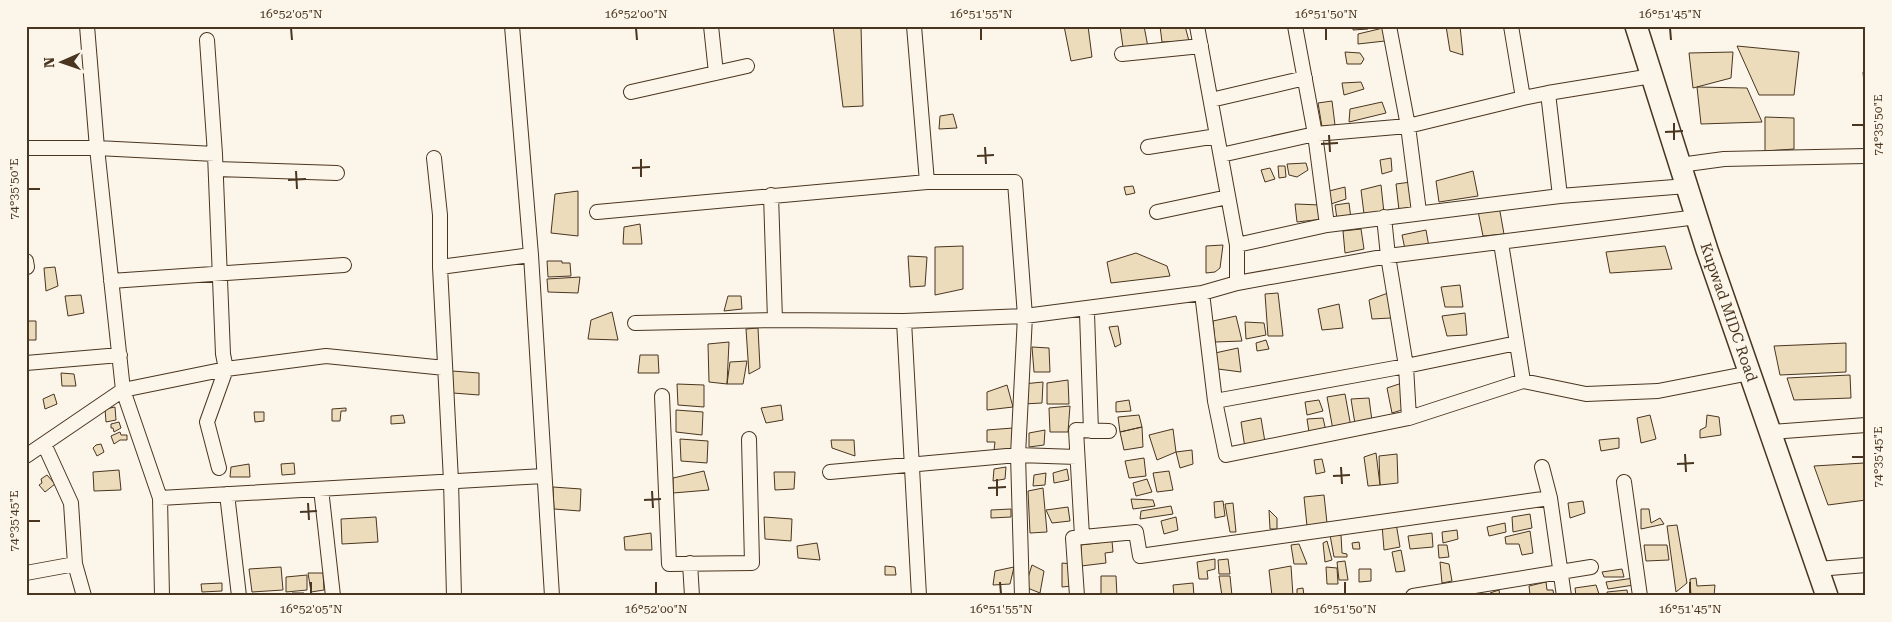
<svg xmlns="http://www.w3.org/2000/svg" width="1892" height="622" font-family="'Roboto Serif',serif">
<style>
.building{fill:#ecdcbc;stroke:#4a3520}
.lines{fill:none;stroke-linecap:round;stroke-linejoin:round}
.minor-casing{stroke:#4a3520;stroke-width:16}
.primary-casing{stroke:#4a3520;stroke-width:24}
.minor{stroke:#fbf6e9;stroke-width:14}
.primary{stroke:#fbf6e9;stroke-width:21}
.ticks{fill:none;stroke:#4a3520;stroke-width:2}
.labels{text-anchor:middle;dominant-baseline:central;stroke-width:4;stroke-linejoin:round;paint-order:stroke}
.street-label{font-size:15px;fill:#4a3520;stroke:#fbf6e9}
.neatline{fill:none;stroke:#4a3520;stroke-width:2}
.ticks-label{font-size:12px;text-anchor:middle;fill:#4a3520}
</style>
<rect width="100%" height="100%" fill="#fbf6e9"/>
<path class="building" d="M833,26H861L863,106L843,107Z
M1064,26H1088L1092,57L1071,61Z
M1120,26H1144L1148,47H1123Z
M1160,26H1185L1189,41L1162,42Z
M1353,26H1368V29L1353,30Z
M1446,26H1460L1463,55L1450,51Z
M1383,28L1385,41L1358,44V34Z
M1737,46L1799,52L1794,95H1759Z
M1345,52L1360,53L1364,59L1361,64H1347Z
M1733,52L1731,78L1693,88L1689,53Z
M1863,72H1866V105Z
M1361,82L1364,89L1344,95L1342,83Z
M1697,87L1747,88L1762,122L1701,124Z
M1332,101L1335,125L1322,127L1318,103Z
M1382,102L1386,113L1349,122L1350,109Z
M953,114L957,128L939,129L940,116Z
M1765,117L1794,118V149L1765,151Z
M1863,124H1866V144Z
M1391,158L1392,171L1382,174L1380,160Z
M1306,163L1308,170L1297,177L1289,175L1287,164Z
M1278,166H1285L1286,177L1279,178Z
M1270,168L1275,179L1265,182L1261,170Z
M1473,171L1478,196L1439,202L1436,181Z
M1411,182L1416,207L1399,210L1396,184Z
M1381,185L1384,213L1364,214L1361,190Z
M1133,186L1135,193L1126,195L1124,187Z
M1345,187L1346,199L1331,204L1329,191Z
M578,191V236L551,233L555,194Z
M1349,203L1351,219H1337L1335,205Z
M1295,204L1321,205L1323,219L1297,222Z
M1499,206L1504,234L1483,236L1478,211Z
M640,224L642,244H623L624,227Z
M1361,229L1364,249L1345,253L1343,231Z
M1426,230L1429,247L1405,249L1402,235Z
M1223,245L1220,268L1215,272L1206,273V246Z
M963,246V289L935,295V247Z
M1665,246L1672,269L1610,273L1606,252Z
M1136,253L1167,266L1170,276L1111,283L1107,262Z
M908,256L927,257L925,286L910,287Z
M547,261H562V263H570L571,276L548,277Z
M55,267L58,286L46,291L44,268Z
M580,277L578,293L548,292L547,279Z
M1460,285L1463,307H1445L1441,287Z
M1278,293L1283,336H1268L1265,294Z
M1388,293L1391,318L1372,319L1369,300Z
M81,295L84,313L68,316L65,296Z
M728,296H741L742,309L724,311Z
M1339,304L1343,328L1322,330L1318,309Z
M612,312L618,340L588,339L591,320Z
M1465,313L1467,335L1447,336L1442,316Z
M1236,316L1242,341L1215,342L1213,321Z
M26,321H36V340H26Z
M1245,322L1264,323L1266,335L1246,339Z
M1118,326L1121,344L1115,347L1109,327Z
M758,328L760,368L749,374L746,329Z
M1266,340L1269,349L1257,351L1256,343Z
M729,342L727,384L709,382L708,344Z
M1846,343V372L1780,375L1774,346Z
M1032,347L1049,348L1050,372H1034Z
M1238,348L1241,372L1218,369L1215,353Z
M640,355H658L659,373H638Z
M747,361L743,384H727L730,362Z
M452,371L479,373V395L453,393Z
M61,373L74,374L76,386H62Z
M1850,375L1851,398L1794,400L1787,378Z
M1068,380L1069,404H1047V383Z
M1043,382L1042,403L1023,404V384Z
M1402,383L1405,409L1392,413L1387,388Z
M677,384L704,385V407L678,405Z
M1007,385L1013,407L987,410V392Z
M54,394L57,404L45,409L43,399Z
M1345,394L1351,427L1333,430L1327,397Z
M1369,398L1372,421L1355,424L1351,399Z
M1129,400L1131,411L1116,412V402Z
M1319,400L1323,411L1307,415L1305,402Z
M781,405L783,420L766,423L761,408Z
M1070,406L1068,432H1050L1049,408Z
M115,407L116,420L106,422L105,409Z
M346,408V411H341L340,421H332V409Z
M676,410L703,412L702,435L676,432Z
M254,412H264V421L255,422Z
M403,415L405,423L391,424V416Z
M1139,415L1142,427L1120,432L1118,417Z
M1650,415L1656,439L1641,443L1637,418Z
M1707,415L1719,417L1721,435L1700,438V430L1706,427Z
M1261,418L1265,442L1245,448L1241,422Z
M1323,418L1326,431L1309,432L1307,419Z
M119,422L121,428L114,432L113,428H111V424Z
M1142,427L1143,447L1124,450L1120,432Z
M1013,428L1014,449L994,450L995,442H987V430Z
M1173,429L1176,452L1157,460L1149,435Z
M1045,430L1044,445L1029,447V433Z
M120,432L121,435H127V440H120L114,444L111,436Z
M1619,438V448L1601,451L1599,440Z
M680,439L708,441L707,463L681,461Z
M831,440H854L855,456L832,448Z
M101,444L104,452L97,456L93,448L96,445Z
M1192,450L1193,464L1180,468L1176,452Z
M1376,453L1380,485L1368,486L1364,457Z
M1397,454L1398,483L1380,485L1379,456Z
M1144,458L1146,476L1129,478L1125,461Z
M1322,459L1325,472L1316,474L1314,460Z
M294,463L295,474L282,475L281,464Z
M1864,463L1866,500L1828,505L1814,466Z
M249,464L250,477H230L231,467Z
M1006,467L1005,479L993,481L994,469Z
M1067,469L1069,480L1054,483L1053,473Z
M119,470L121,490L94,491L93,472Z
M704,471L709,490L673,493V478Z
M1169,471L1173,490L1157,492L1153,473Z
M774,472H795L794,489L775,490Z
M1046,473L1045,485L1033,486L1034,475Z
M47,475L55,484L45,492L39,485L42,483L41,479Z
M1147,479L1152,492L1136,496L1133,483Z
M553,487L581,489L580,511L554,509Z
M1043,488L1047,532L1030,533L1028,491Z
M1324,495L1327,523L1307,526L1304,497Z
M1131,499L1153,500L1155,506L1133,509Z
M1223,501L1225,516L1215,518L1214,502Z
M1583,501L1585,513L1570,518L1568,503Z
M1233,503L1236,532H1230L1225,504Z
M1171,506L1173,514L1140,519L1141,511Z
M1068,507L1070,521L1052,523L1046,510Z
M1011,509V517L991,518V510Z
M1641,509H1649L1651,523L1660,518L1664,524L1641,529Z
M1269,510L1277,518V529H1270Z
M1530,514L1532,528L1513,532L1512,517Z
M376,517L378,542L342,544L341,519Z
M764,517L792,519L791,541L765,539Z
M1176,517L1178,530L1164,534L1161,521Z
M1396,523L1400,547L1384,550L1382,525Z
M1505,523L1506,532L1489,536L1487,527Z
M1677,525L1687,583L1676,592L1667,526Z
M1457,530L1458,539L1443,543L1442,532Z
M1530,531L1533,553L1522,555L1519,544H1506L1505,537Z
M651,533L652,550H625L624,537Z
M1432,533L1433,547L1410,549L1408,536Z
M1330,535H1341L1342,553L1347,554V557H1334Z
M1112,541L1113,552L1105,553L1106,563L1081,566V545Z
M1327,541L1332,560L1325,562L1323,543Z
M1359,542L1360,549H1353L1352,543Z
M817,543L820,560L798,558L797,546Z
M1299,544L1307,564H1294L1291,545Z
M1438,545H1447L1449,557L1439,558Z
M1644,545H1667L1669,560L1646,561Z
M1401,550L1405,571L1396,572L1392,552Z
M1215,559V569L1207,571L1208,579H1199L1197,562Z
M1228,559L1230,574H1219L1218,560Z
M1345,561L1348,580H1339L1337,562Z
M1440,562L1449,564L1452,581L1442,583Z
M1062,563L1072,564V586L1062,587Z
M1032,565L1044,571L1040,593L1025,587Z
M885,566L895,567L896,575H885Z
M1291,566L1293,596H1272L1269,570Z
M281,567L283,590L252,592L249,569Z
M1014,567L1010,584L993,585L995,571Z
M1326,567L1337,568L1338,584H1327Z
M1359,569H1371V581L1359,582Z
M1622,569L1624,577H1604L1602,572Z
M308,573H323L324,590L311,592Z
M307,575V590L286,592V577Z
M1101,576H1116L1117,596H1101Z
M1219,576H1230L1232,596H1222Z
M1634,578V585L1608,589L1606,582Z
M1696,578L1697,586L1715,585L1714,596H1691L1690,579Z
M1546,582L1547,590H1553L1554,596L1530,595L1529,586Z
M222,583V591L202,592L201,584Z
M1193,583L1194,596H1174L1173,585Z
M1596,585L1599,594L1576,596L1575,588Z
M1303,588L1304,596H1297V589Z
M1499,590L1500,596H1490V593Z
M1627,590L1628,596H1607V592Z
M292,593H304L306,596H293Z"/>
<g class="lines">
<g class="minor-casing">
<path id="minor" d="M87,26L97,148L123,390L226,369L326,356L445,368
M512,26L531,255L552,596
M711,26L716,73
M914,26L927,182
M1197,26L1237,245V283L1202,293L1215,401L1226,455L1409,418
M1295,26L1315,134L1327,225
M1511,26L1523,98L1548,93L1560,196L1687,186
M207,40L215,154
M1122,54L1201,46
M631,92L747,66
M1548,93L1652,76
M1211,100L1305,78
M1148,147L1217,136
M26,148H97L215,154L223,354L226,369L207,422L219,468
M1221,155L1315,134L1408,126L1389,26
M434,158L440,215V267L451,481L454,596
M1680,165L1724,159L1866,156
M216,169L337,173
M771,195L775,320L904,321L1025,316L1202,293
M597,212L927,182H1015L1025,316L1018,455L1022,596
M1157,212L1228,197
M1419,212L1408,126L1523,98
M1384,217L1388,256L1406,366L1409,418L1523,381L1586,394L1658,391L1750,373
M1501,243L1523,381
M1237,245L1327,225L1560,196
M26,261L27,267
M440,267L531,255
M111,281L344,265
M1237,283L1388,256L1697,217
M1087,313L1091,431
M904,321L919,596
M635,323L775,320
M26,363L120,355
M662,396L669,564L752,563L749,439
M1215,401L1406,366L1517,343
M1771,432L1866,425
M44,444L71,503L75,564L84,596
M26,456L123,390L160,498L162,596
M1542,467L1550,498L1564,596
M830,472L1018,455L1077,457
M1624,482L1640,596
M321,489L333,596
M227,494L239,596
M160,498L544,476
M1082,536L1076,430L1109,431
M690,563L692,596
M1818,569L1866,565
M26,573L75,564
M1077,596L1073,538L1136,532L1140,556L1550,498
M1413,596L1591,567"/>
</g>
<g class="primary-casing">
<g id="primary">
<path id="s1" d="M1636,26L1707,250L1827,596"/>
</g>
</g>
<use href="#minor" class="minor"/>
<use href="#primary" class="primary"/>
</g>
<path class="ticks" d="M291,28L292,40M636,28L637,40M981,28V40M1326,28V40M1670,28L1671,40M1674,123V140M1852,125H1864M1665,132L1683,131M1329,135L1330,152M1321,144L1338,143M985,147L986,164M977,156L994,155M641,159V177M632,168L650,167M296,171L297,189M288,180L306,179M28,189H40M1685,454L1686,472M1852,457H1864M1677,464L1694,463M1341,467L1342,484M1333,476L1350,475M997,479V496M988,488L1006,487M652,491L653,508M644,500L661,499M308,503L309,520M300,512L317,511M28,521H40M311,582V594M656,582V594M1000,582L1001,594M1345,582V594M1690,582V594"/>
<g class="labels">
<g class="street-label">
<text stroke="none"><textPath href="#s1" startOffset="301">Kupwad MIDC Road</textPath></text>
</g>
</g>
<rect width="1892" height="622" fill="none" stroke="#fbf6e9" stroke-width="55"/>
<g transform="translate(62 62) rotate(268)" stroke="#fbf6e9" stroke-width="4" paint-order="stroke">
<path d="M0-4L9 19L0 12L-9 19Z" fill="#4a3520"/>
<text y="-8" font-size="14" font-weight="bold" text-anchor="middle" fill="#4a3520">N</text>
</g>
<rect x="28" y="28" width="1836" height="566" class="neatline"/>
<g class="ticks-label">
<text x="291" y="18">16°52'05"N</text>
<text x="636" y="18">16°52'00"N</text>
<text x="981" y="18">16°51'55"N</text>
<text x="1326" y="18">16°51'50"N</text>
<text x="1670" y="18">16°51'45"N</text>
<text transform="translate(1878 125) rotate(-90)" y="4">74°35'50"E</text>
<text transform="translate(14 189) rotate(-90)" y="4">74°35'50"E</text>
<text transform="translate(1878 457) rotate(-90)" y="4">74°35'45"E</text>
<text transform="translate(14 521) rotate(-90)" y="4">74°35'45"E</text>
<text x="311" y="613">16°52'05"N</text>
<text x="656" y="613">16°52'00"N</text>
<text x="1001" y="613">16°51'55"N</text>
<text x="1345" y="613">16°51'50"N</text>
<text x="1690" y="613">16°51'45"N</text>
</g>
</svg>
